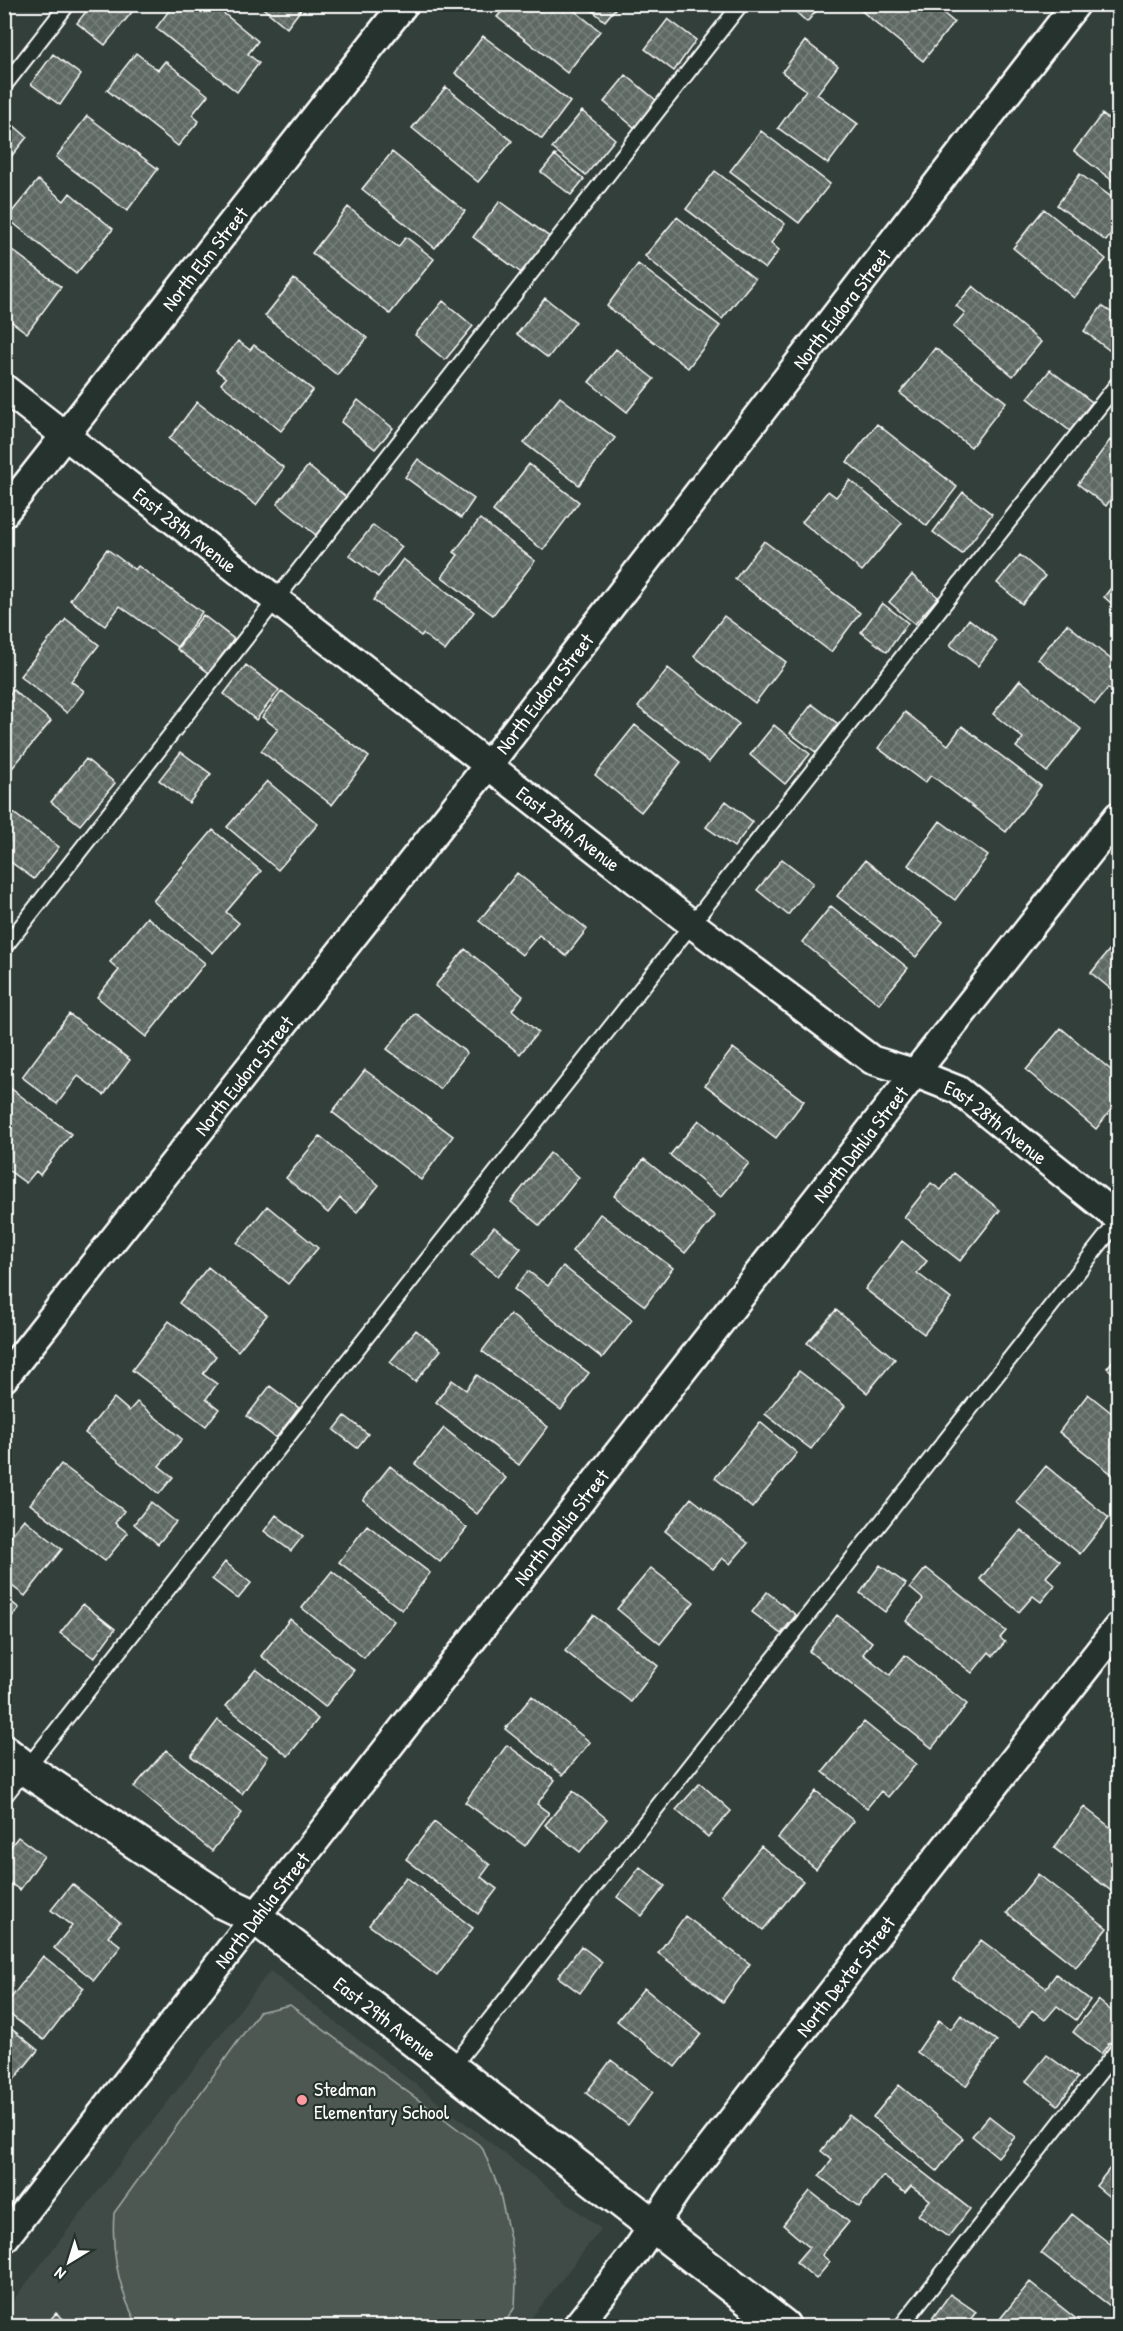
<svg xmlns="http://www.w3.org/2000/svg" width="1123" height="2331" font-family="'Patrick Hand',sans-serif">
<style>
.built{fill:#404c47}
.pitch{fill:#4d5853;stroke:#a6aca9;stroke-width:1.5}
.building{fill:url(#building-cross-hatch);stroke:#fff;stroke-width:1.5}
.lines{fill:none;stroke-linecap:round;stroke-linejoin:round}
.service-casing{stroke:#fff;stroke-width:18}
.minor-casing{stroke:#fff;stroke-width:32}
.tertiary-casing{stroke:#fff;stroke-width:38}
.service{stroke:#26332d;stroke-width:14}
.minor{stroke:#26332d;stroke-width:27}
.tertiary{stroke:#26332d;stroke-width:33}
.poi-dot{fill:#ff9aa2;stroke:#26332d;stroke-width:2}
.labels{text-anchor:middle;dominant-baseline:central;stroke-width:4.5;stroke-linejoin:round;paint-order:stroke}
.street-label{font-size:20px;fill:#fff;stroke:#26332d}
.poi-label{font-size:20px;fill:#fff;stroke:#26332d;text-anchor:start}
</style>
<defs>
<pattern id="building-cross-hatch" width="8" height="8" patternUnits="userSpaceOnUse" patternTransform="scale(1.5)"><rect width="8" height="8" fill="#5f6964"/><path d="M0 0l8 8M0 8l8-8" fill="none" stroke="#77807b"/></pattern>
</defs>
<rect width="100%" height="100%" fill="#333f3a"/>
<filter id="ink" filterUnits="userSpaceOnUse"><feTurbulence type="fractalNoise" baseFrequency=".0167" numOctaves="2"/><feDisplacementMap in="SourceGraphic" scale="12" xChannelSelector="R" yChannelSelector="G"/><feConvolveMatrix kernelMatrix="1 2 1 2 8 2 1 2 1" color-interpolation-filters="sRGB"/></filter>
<g filter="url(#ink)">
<path class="built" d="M270,1971L601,2229L525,2326H5L4,2312Z"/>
<path class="pitch" d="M290,2005L482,2147L499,2189L511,2243L516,2283L515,2307L503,2326H138C119,2291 111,2253 114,2213L259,2012Z"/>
<path class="building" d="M92,4H124L132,12L105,45L77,23Z
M174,4H212L258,41L248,54L259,63L237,92L156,28Z
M258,4H305L287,28Z
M508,4H566L600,31L567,73L497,17Z
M584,4H619L605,21Z
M787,4H822L807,22Z
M853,4H932L954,22L923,61Z
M668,19L696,40L674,71L645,49Z
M483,36L570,102L542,139L455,73Z
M805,41L838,66L817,94L858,124L828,164L778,128L806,90L782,72Z
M136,53L158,70L165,61L208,95L192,115L199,121L178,146L107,90Z
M53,54L81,75L60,105L31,84Z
M626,75L657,101L635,128L604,102Z
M446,87L512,141L478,182L412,128Z
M582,111L615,139L586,175L552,148Z
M1102,114L1118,126V185L1074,151Z
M87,116L158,169L127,211L56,157Z
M4,117L27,137L5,164H4Z
M761,131L830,184L799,223L730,171Z
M392,152L465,211L435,248L362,189Z
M555,155L584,179L571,195L541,172Z
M715,171L785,224L771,243L779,250L765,269L686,209Z
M1080,174L1118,202V224L1106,241L1057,205Z
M38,180L64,201L70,193L113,229L76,274L7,218Z
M500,201L551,238L524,275L473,237Z
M348,207L398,247L406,237L434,259L390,314L312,253Z
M1044,209L1106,259L1074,298L1013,248Z
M677,217L755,279L722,319L645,256Z
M4,244L61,287L27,333L4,316Z
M638,264L720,326L688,368L607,306Z
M294,279L367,338L337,375L265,316Z
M973,286L1041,342L1013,376L953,327L965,313L956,306Z
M545,298L576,322L548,358L517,334Z
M443,301L473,326L445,360L415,335Z
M1102,306L1118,317L1117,356L1084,331Z
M238,341L250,350L254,345L313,390L281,431L221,384L226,378L216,370Z
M935,348L1006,402L971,447L900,393Z
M616,349L654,379L627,412L589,382Z
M1050,370L1092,402L1070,431L1028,398Z
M560,397L615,438L579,485L524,443Z
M358,400L393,428L375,449L341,422Z
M197,402L284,468L256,505L169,439Z
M877,424L957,487L927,526L847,462Z
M1110,440L1118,446V489L1106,506L1078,484Z
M418,459L474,499L461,518L405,477Z
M529,464L579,502L543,550L493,511Z
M308,466L346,497L316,535L277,504Z
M850,480L902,523L862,571L802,522L828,491L836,497Z
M963,492L992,514L962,554L933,532Z
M480,519L535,561L493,615L442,577L458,555L454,552Z
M373,525L402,547L378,577L349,555Z
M764,541L860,613L831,652L735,579Z
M107,549L135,570L138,566L202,612L177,647L120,606L105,626L70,600Z
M1020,555L1045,576L1022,604L997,583Z
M403,559L474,612L445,651L423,634L421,636L373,600Z
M912,575L938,597L915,624L889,602Z
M1118,579V609L1104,597Z
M882,603L908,623L887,652L861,632Z
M203,615L234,639L209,673L177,649Z
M724,616L786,662L755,703L694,656Z
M66,619L99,645L71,681L84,691L67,713L20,676Z
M969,619L997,641L978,666L950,645Z
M1067,624L1118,665L1117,695L1108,688L1095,704L1038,659Z
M246,665L279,690L256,720L224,694Z
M668,668L739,724L709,762L638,707Z
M1020,680L1081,729L1047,772L1016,747L1023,738L993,714Z
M13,690L51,721L4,778V701Z
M282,691L369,757L332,805L261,751L278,729L262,717Z
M812,704L838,724L817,753L790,733Z
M905,712L948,745L962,726L1041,786L1006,832L931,775L925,783L878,748Z
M635,725L681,762L641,812L595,775Z
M774,725L810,754L785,784L750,755Z
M181,752L211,774L189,803L159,780Z
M86,759L115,783L80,825L51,802Z
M267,781L318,824L278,870L227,827Z
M726,801L753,822L734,847L706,827Z
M4,806L59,847L34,879L4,857Z
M940,821L988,856L955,900L908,865Z
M213,830L261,871L226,912L239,923L213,953L153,901Z
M782,859L813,883L788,915L757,890Z
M865,860L943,922L916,957L837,896Z
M517,873L587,929L566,956L539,935L522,955L479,921Z
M831,906L908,968L879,1004L802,942Z
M147,917L205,963L146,1037L97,997L119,970L110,962Z
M1118,939V995L1091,973Z
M465,949L523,996L512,1010L538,1032L520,1054L435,986Z
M415,1013L467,1053L440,1089L387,1049Z
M69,1014L130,1060L104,1095L78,1076L57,1104L22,1077Z
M1061,1028L1118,1076V1101L1096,1129L1026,1070Z
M733,1048L804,1101L776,1138L705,1085Z
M365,1070L453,1136L421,1180L332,1112Z
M9,1087L71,1134L40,1175L36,1171L26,1183L4,1167V1093Z
M699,1120L749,1163L721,1197L670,1155Z
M320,1136L379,1185L357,1212L340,1198L328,1213L286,1178Z
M550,1153L579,1177L540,1226L511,1202Z
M644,1159L715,1216L685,1253L614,1196Z
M954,1173L1000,1210L960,1261L904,1217L931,1183L941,1190Z
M267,1206L318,1248L288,1284L237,1243Z
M600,1214L673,1268L645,1306L572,1251Z
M494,1227L521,1248L498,1276L471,1255Z
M902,1241L927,1261L917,1273L951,1299L924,1334L865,1289Z
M563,1266L632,1320L602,1358L514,1289L528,1271L548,1286Z
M208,1267L267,1315L238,1351L179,1303Z
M836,1310L895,1359L867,1393L807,1343Z
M510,1314L589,1373L561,1410L482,1351Z
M169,1321L216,1356L203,1374L217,1384L206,1399L219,1409L206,1426L132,1370Z
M416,1330L441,1350L415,1382L390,1362Z
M1118,1354V1377L1107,1368Z
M799,1371L845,1406L811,1449L765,1414Z
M477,1375L548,1427L519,1465L436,1402L452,1380L466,1390Z
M270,1386L299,1408L276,1438L247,1416Z
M1088,1394L1118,1418V1479L1059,1432Z
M114,1398L129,1411L137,1402L182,1439L159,1466L173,1477L159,1494L85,1433Z
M345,1416L368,1434L357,1448L334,1430Z
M760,1422L797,1453L752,1508L715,1478Z
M444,1428L506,1478L477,1514L415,1464Z
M61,1464L124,1511L115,1523L128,1533L105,1561L30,1504Z
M390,1466L467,1528L440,1562L363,1500Z
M1046,1466L1109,1518L1080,1554L1016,1502Z
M691,1498L748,1543L730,1564L722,1558L713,1569L665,1531Z
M151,1502L176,1522L158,1544L134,1524Z
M276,1515L303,1536L291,1551L264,1531Z
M24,1519L62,1549L25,1596L4,1580V1544Z
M367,1525L430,1573L402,1610L339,1562Z
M1021,1530L1060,1561L1046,1577L1055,1585L1041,1602L1033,1596L1019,1612L980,1579Z
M225,1562L251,1583L238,1599L212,1579Z
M880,1565L906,1584L885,1612L860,1593Z
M651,1568L694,1602L660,1644L617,1609Z
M926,1568L1006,1631L1000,1638L1005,1642L993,1656L989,1652L972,1673L906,1621L923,1599L910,1588Z
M332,1571L394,1621L364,1658L302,1608Z
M767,1592L796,1615L781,1634L752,1612Z
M4,1596L19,1608L4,1626Z
M83,1604L115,1629L94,1658L60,1633Z
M593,1615L658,1666L631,1702L565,1651Z
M837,1615L872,1642L863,1654L890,1675L905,1655L967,1704L932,1748L809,1651Z
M290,1619L354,1670L325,1707L261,1656Z
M256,1669L318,1719L288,1756L226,1706Z
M532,1696L590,1742L563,1775L505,1729Z
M218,1720L268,1757L242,1794L191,1756Z
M864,1722L916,1764L888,1797L881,1791L867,1808L823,1772Z
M507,1745L555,1780L537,1804L549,1813L525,1846L465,1802Z
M166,1750L242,1813L212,1851L134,1787Z
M700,1783L731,1811L708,1837L676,1810Z
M573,1791L607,1819L580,1852L545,1825Z
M816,1791L854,1821L816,1869L778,1838Z
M1084,1807L1118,1833V1896L1054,1848Z
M434,1822L490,1865L481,1877L497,1889L478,1914L406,1859Z
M18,1837L44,1856L20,1890L4,1879V1855Z
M761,1846L803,1881L763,1930L721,1895Z
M640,1867L665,1886L642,1916L617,1897Z
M1038,1874L1107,1928L1076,1967L1007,1913Z
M406,1877L473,1928L437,1976L369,1925Z
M72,1884L120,1922L108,1936L121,1946L94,1980L54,1948L72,1926L51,1910Z
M685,1916L750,1964L723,2002L658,1953Z
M981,1940L1046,1988L1056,1974L1090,2000L1076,2020L1057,2006L1045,2020L1032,2010L1019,2028L953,1978Z
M581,1946L602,1962L580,1993L558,1977Z
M43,1956L84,1988L44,2040L4,2010V2007Z
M644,1988L701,2034L675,2067L617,2021Z
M1098,2000L1118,2016V2032L1101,2054L1073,2032Z
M961,2015L997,2041L966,2086L917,2052L939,2020L951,2029Z
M4,2023L38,2050L4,2092Z
M1047,2055L1078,2078L1058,2105L1026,2081Z
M611,2060L653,2092L628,2125L586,2093Z
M899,2085L963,2138L937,2171L873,2117Z
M849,2115L970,2209L948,2237L918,2215L930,2200L911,2186L905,2193L883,2176L859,2207L819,2176L832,2160L821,2151Z
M989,2116L1015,2137L998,2157L972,2136Z
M1118,2158V2204L1096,2186Z
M810,2191L849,2222L822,2255L830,2262L816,2279L796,2262L809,2247L783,2225Z
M1072,2214L1118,2250V2312L1041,2253Z
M1030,2282L1085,2326H1009L1000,2319Z
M950,2294L976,2312L966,2326H931L928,2324Z
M56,2313L72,2326H45Z"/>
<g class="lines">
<g class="service-casing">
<path id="service" d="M4,86L68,4
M4,948L741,4
M4,1797L1118,383
M451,2069L1118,1221
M901,2326L1118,2049"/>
</g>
<g class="minor-casing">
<g id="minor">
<path id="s1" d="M4,388L692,924L872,1060L915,1073L958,1090L1118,1218"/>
<path id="s2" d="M4,513L404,4"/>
<path id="s3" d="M4,1378L489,764L1076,4"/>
<path id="s4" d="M4,2239L915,1073L1118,816"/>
<path id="s5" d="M577,2326L634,2254L677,2190L1118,1627"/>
</g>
</g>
<g class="tertiary-casing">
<g id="tertiary">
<path id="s6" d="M4,1752L26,1769L208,1890L223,1902L255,1917L783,2326"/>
</g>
</g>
<use href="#service" class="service"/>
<use href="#minor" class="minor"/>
<use href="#tertiary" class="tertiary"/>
</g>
</g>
<circle class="poi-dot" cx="302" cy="2100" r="6"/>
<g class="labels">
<g class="street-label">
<text stroke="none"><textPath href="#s2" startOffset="324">North Elm Street</textPath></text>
<text stroke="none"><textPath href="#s3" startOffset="1358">North Eudora Street</textPath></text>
<text stroke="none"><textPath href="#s1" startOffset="230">East 28th Avenue</textPath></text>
<text stroke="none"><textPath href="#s3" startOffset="872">North Eudora Street</textPath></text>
<text stroke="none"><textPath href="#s1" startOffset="716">East 28th Avenue</textPath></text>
<text stroke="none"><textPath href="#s3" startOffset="386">North Eudora Street</textPath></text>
<text stroke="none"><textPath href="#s1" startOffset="1238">East 28th Avenue</textPath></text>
<text stroke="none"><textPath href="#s4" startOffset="1390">North Dahlia Street</textPath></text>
<text stroke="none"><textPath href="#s4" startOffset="904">North Dahlia Street</textPath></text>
<text stroke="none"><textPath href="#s4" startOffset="418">North Dahlia Street</textPath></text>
<text stroke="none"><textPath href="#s5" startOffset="441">North Dexter Street</textPath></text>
<text stroke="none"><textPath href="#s6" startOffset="466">East 29th Avenue</textPath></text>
</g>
<g class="poi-label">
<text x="314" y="2088">Stedman<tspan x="314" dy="23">Elementary School</tspan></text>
</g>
</g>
<rect width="1123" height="2331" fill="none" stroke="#26332d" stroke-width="24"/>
<rect x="12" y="12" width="1099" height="2307" fill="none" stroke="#fff" stroke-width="2" filter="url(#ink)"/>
<g transform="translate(69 2262) rotate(218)" stroke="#26332d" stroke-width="4.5" paint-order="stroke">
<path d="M0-4.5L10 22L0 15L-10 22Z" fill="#ffffff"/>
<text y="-9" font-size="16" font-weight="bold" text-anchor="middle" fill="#ffffff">N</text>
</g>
</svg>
